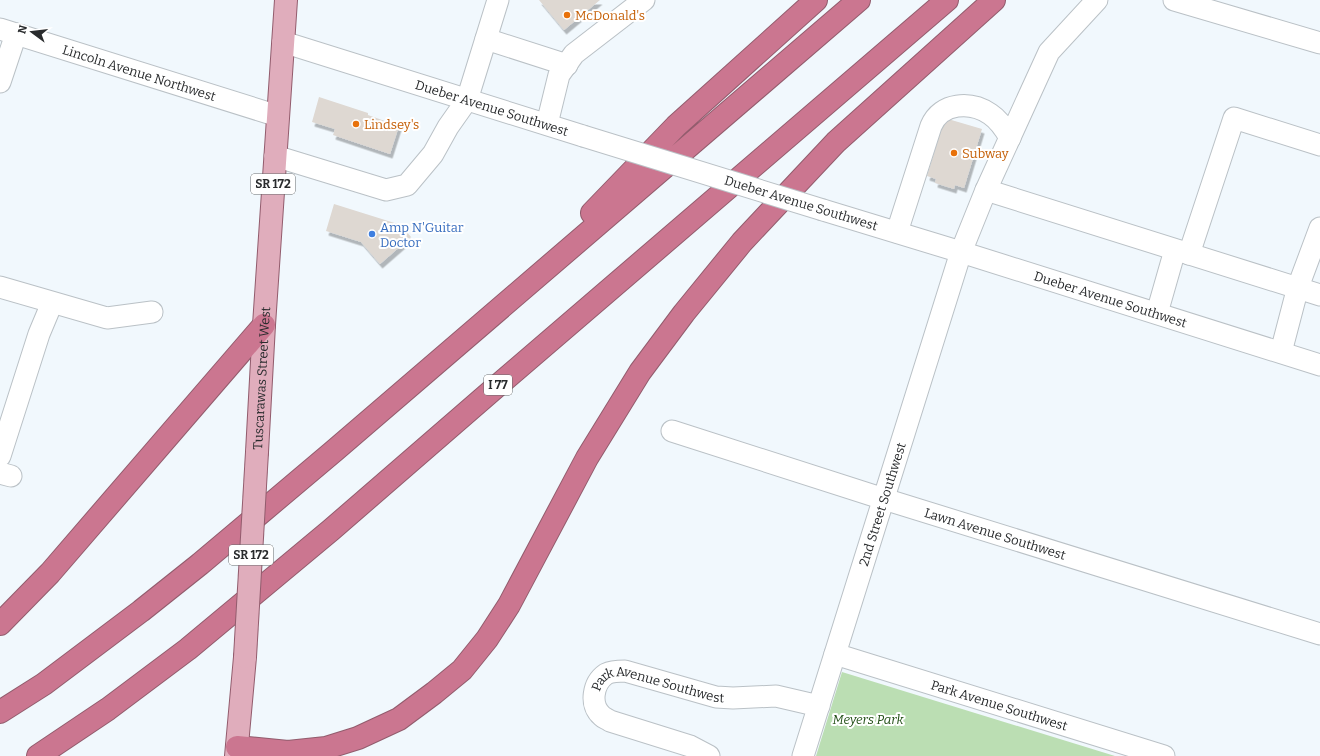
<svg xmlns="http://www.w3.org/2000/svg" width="1320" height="756" font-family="Bitter,serif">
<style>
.green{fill:#bbdeb3}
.building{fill:#ded8d2;filter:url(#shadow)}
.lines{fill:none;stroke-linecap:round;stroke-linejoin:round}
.minor-casing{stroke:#bac1c6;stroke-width:23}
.major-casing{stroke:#925c6d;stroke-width:24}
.highway-casing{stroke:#925c6d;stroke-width:24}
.minor{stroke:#fff;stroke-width:21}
.major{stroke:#e0adbc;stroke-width:22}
.highway{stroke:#cb7690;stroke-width:22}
.minor-bridge-casing{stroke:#bac1c6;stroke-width:23;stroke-linecap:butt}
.major-bridge-casing{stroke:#925c6d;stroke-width:24;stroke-linecap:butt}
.minor-bridge{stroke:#fff;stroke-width:21}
.major-bridge{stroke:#e0adbc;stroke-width:22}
.food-dot{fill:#e8710a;stroke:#fff;stroke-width:1.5}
.shop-dot{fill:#3f7fe0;stroke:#fff;stroke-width:1.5}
.labels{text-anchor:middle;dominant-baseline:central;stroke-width:4;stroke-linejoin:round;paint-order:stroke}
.shield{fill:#fff;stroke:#696b6c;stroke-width:1}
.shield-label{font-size:12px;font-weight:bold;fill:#292b2d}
.food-label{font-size:13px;fill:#c56008;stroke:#fff;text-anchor:start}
.street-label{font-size:13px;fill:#292b2d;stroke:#fff}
.shop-label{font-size:13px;fill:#366cbe;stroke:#fff;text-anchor:start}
.park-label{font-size:13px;font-style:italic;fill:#235017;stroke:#fff}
</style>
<defs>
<filter id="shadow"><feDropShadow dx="2.5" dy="4.5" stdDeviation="0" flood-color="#0004"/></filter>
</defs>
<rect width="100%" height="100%" fill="#f1f8fd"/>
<path class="green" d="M842,672L1115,756H816Z"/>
<path class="building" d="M539,0H600L564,30Z
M319,97L368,113V115L399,126L390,154L333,135L335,129L312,122Z
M948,119L982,129L964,188L955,185L954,189L935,183L936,179L927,176L944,120Z
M334,204L401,225L411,237L380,264L361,242L326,231Z"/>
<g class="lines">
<g class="minor-casing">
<g id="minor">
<path d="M1174,0L1320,43"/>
<path id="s1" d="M0,29L278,116"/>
<path d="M486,39L567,65"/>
<path id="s2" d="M283,42L583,136"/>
<path d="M0,82L16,34"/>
<path d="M547,124L559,75L574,54L644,0"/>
<path d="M275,156L386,190L407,185L433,154L448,127L467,100L498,0"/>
<path d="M986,190L1320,295"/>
<path id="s3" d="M823,210L961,252L1320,365"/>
<path d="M897,232L931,126C941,102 971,101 990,114C999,120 1005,129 1010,138"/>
<path d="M1189,254L1234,118L1320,145"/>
<path d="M0,287L107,318L152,312"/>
<path d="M1157,313L1175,250"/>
<path d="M1281,352L1298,287L1320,228"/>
<path id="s4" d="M672,431L884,499L1320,634"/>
<path d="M0,456L39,334L52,303"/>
<path d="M0,473L11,476"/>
<path id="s5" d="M835,654L1164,756"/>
<path id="s6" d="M709,756L690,746L610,721C607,719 604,718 602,716C589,705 593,683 606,674C612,671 619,671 625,671L716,697L733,698L776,696L819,706"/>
<path id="s7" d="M803,756L961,252L986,190L1049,52L1097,0"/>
</g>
</g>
<g class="major-casing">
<g id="major">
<path id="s8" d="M257,452L264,325L286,0"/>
<path d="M236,756L245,657"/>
</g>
</g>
<g class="highway-casing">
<path id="highway" d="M592,213L676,126L816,0
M0,624L50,573L264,325
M0,712L44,684L141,611L200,564L334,451L859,0
M237,747L288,752L326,748L358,738L399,719L434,693L462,670L487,639L509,605L587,458L640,372L684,313L742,242L836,142L994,0
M38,756L108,709L188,649L331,530L496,387L947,0"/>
</g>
<use href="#minor" class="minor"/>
<use href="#major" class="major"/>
<use href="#highway" class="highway"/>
<g class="minor-bridge-casing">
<path id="minor-bridge" d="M583,136L823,210"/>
</g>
<g class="major-bridge-casing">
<path id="major-bridge" d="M245,657L257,452"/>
</g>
<use href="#minor-bridge" class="minor-bridge"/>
<use href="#major-bridge" class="major-bridge"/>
</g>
<g class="food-dot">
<circle cx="567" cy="15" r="4"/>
<circle cx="356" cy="124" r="4"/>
<circle cx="954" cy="153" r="4"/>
</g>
<circle class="shop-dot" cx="372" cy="234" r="4"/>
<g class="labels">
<g class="shield">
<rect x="251" y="174" width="44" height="20" rx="3"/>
<rect x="484" y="375" width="28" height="20" rx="3"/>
<rect x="229" y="545" width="44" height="20" rx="3"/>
</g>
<g class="shield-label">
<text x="273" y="184">SR 172</text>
<text x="498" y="385">I 77</text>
<text x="251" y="555">SR 172</text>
</g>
<g class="food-label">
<text x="575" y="15">McDonald's</text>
<text x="364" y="124">Lindsey's</text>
<text x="962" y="153">Subway</text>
</g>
<g class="street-label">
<text stroke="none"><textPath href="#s1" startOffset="146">Lincoln Avenue Northwest</textPath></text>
<text stroke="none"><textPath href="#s2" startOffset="219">Dueber Avenue Southwest</textPath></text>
<text transform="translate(801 203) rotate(17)">Dueber Avenue Southwest</text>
<text stroke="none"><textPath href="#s3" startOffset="301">Dueber Avenue Southwest</textPath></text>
<text stroke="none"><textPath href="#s8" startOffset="74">Tuscarawas Street West</textPath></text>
<text stroke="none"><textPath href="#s7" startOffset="264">2nd Street Southwest</textPath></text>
<text stroke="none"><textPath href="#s4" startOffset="339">Lawn Avenue Southwest</textPath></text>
<text stroke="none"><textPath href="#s6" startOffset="214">Park Avenue Southwest</textPath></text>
<text stroke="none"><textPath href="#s5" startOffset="172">Park Avenue Southwest</textPath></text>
</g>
<g class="shop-label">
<text x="380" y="227">Amp N'Guitar<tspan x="380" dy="15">Doctor</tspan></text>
</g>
<g class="park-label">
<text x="868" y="719">Meyers Park</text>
</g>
</g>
<g transform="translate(32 32) rotate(285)" stroke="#ffffff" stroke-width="3" paint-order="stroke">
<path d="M0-3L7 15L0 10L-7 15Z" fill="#292b2d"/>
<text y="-6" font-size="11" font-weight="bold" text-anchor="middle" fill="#292b2d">N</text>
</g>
</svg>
